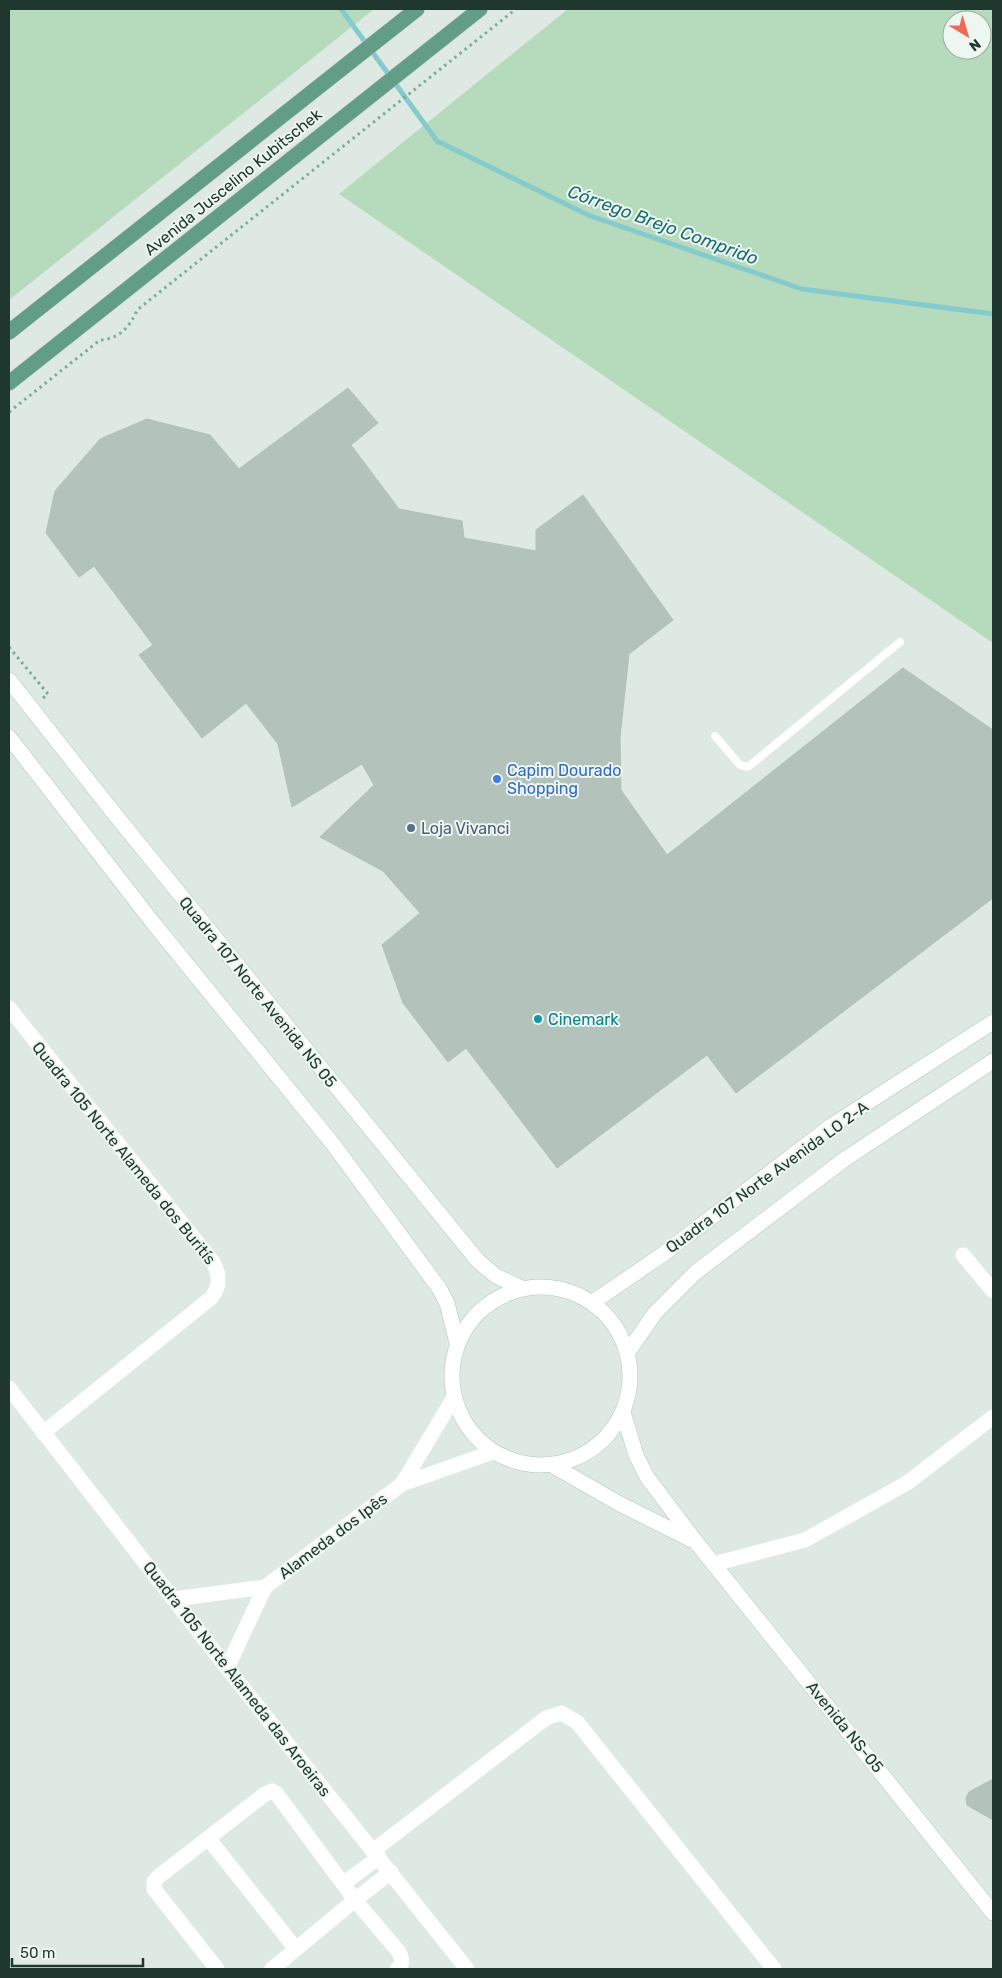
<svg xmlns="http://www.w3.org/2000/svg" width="1002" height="1978" font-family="Rubik,sans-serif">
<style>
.green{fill:#b6dabc;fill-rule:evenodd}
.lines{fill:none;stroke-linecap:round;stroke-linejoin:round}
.stream{stroke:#85cbce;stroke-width:5}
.building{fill:#b3c3bb;stroke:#b0c2b8}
.secondary-casing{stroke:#b1c8bd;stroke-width:16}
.primary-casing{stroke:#bcc3c0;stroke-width:16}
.path{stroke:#7eac98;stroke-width:3;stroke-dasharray:2.5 4;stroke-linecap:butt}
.lane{stroke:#fff;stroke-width:8}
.street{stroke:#fff;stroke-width:15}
.secondary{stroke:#fff;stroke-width:15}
.primary{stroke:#629d88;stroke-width:15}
.shop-dot{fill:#3f7fe0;stroke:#edf6f0;stroke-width:2}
.service-dot{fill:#5c6f8a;stroke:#edf6f0;stroke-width:2}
.culture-dot{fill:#0f9aa8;stroke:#edf6f0;stroke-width:2}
.labels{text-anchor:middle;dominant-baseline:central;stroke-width:4;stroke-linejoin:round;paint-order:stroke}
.street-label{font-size:16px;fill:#1f372e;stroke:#edf6f0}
.shop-label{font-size:16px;fill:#366cbe;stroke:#edf6f0;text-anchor:start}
.service-label{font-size:16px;fill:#4e5e75;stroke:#edf6f0;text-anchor:start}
.culture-label{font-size:16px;fill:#0d838f;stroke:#edf6f0;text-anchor:start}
.water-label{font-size:18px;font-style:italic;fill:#1c6d71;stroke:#edf6f0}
</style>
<rect width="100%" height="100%" fill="#dde9e2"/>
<path class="green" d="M9,9H374L9,300Z
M568,9H993V643L339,194ZM952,20H982V50H952Z"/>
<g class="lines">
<path class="stream" d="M341,9L437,141L588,215L802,289L993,314"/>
</g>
<path class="building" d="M348,388L378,423L351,445L399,509L462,521L464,538L536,551V530L583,495L673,620L629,654L620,737L621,790L667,855L903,668L993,730V898L736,1093L707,1055L557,1168L466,1048L448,1062L403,1003L382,945L420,913L383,871L320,837L374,785L362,764L292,807L278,744L246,703L202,738L139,655L153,645L94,566L79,577L46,533L55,491L100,439L147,419L210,435L239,469Z
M993,1779V1820L967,1805L966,1798L969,1792Z"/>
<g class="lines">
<g class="secondary-casing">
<path id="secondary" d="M9,680L113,812L478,1261L496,1276L522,1288
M9,737L154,924L333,1144L439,1288L447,1303L457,1343
M452 1376a89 89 0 1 1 178 0a89 89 0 1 1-178 0Z
M593,1302L662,1255L831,1126L993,1022
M628,1352L655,1313L696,1272L845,1159L993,1061
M623,1412L636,1455L647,1477L696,1542L993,1913
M552,1465L618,1503L692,1540"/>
</g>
<g class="primary-casing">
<path id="primary" d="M9,332L417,9
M9,383L480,9"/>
</g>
<path class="path" d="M9,412L100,340C119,339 130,327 137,310L516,9
M9,647L48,694L43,698"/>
<path class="lane" d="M715,736L740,765L748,767L900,642"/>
<path class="street" d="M9,1008L213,1262C220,1275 221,1286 211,1298L43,1433
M963,1255L993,1291
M9,1388L227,1668L467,1969
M402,1484L453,1399
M714,1564L805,1540L907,1483L993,1417
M174,1599L265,1587
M227,1668L265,1587L402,1484L493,1452
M208,1838L296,1949
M374,1850L546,1718L561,1713L577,1722L774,1969
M343,1884L379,1857
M217,1969L154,1889V1882L158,1877L265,1794L272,1791L276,1793L355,1900L399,1952C402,1959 404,1964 397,1969
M272,1969L355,1900L391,1872"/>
<use href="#secondary" class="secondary"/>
<use href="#primary" class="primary"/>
</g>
<circle class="shop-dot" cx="497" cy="779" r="5"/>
<circle class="service-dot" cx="411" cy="828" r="5"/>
<circle class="culture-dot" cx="538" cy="1019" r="5"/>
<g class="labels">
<g class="street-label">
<text transform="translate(233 182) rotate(-39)">Avenida Juscelino Kubitschek</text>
<text transform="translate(258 992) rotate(51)">Quadra 107 Norte Avenida NS 05</text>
<text transform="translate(124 1153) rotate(51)">Quadra 105 Norte Alameda dos Buritís</text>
<text transform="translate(767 1177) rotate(-36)">Quadra 107 Norte Avenida LO 2-A</text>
<text transform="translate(333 1536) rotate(-37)">Alameda dos Ipês</text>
<text transform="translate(237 1679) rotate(52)">Quadra 105 Norte Alameda das Aroeiras</text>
<text transform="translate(845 1727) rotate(51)">Avenida NS-05</text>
</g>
<g class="shop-label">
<text x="507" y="770">Capim Dourado<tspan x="507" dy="18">Shopping</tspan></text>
</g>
<g class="service-label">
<text x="421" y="828">Loja Vivanci</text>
</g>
<g class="culture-label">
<text x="548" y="1019">Cinemark</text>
</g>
<g class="water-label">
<text transform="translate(663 225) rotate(20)">Córrego Brejo Comprido</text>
</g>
</g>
<rect width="1002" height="1978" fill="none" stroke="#1f372e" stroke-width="20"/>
<g transform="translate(967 35) rotate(142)"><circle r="24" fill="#edf6f0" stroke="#9baaa2"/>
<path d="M0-4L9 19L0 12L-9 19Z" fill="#ee6a56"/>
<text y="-8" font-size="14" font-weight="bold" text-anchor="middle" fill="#1f372e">N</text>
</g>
<path d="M12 1958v8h131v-8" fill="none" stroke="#1f372e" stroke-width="2.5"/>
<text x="20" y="1958" font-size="15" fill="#1f372e" stroke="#edf6f0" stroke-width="4" paint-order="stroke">50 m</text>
</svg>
